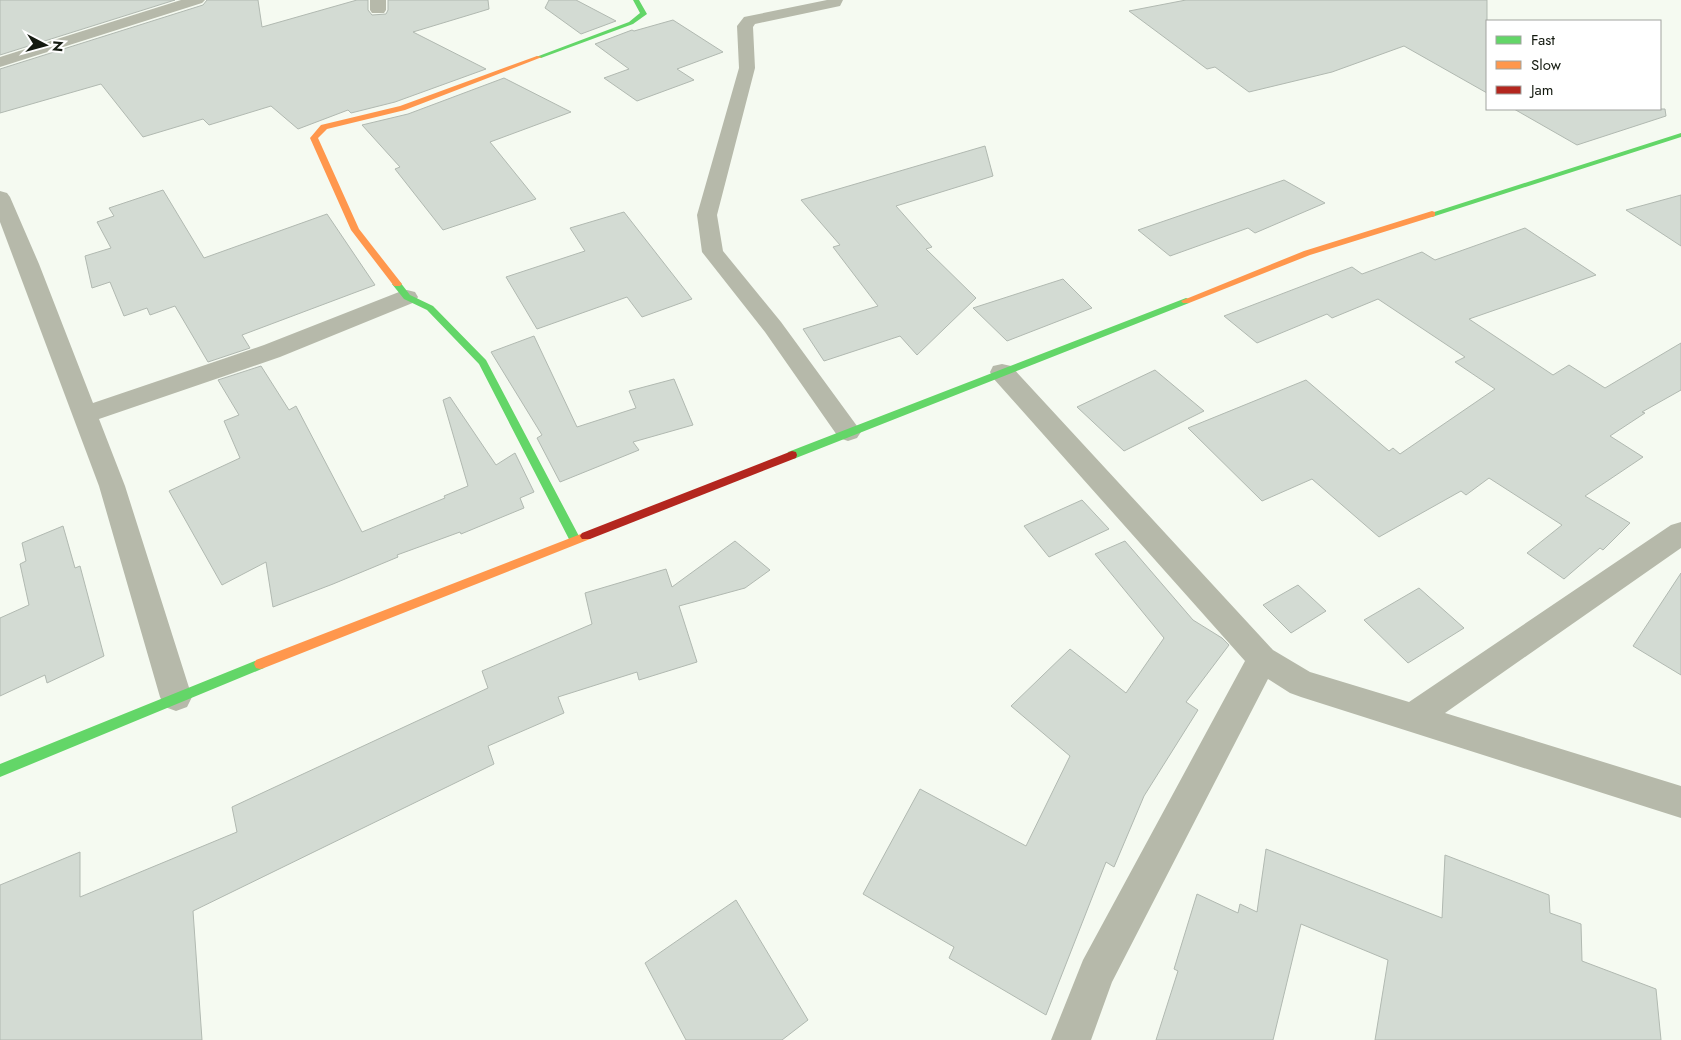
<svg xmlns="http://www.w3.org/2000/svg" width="1681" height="1040" font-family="Jost,sans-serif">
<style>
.building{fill:#d3dbd3;stroke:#b1b9b1}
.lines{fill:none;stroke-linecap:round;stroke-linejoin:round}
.street{fill:#b6b9aa;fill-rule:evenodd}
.fast{fill:#63d668;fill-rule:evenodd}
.slow{fill:#ff974d;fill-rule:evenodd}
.jam{fill:#b3261e;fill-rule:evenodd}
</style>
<rect width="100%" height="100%" fill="#f5faf1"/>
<path class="building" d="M0,0H175L0,55Z
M207,0H258L262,27L357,0H368V10L372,15L386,14L388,10V0H488L489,9L413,32L486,69L395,102L351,113L348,110L298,129L271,106L209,125L203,119L143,137L101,84L0,113V69L203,5Z
M549,0H576L616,21L581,34L545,8Z
M1186,0H1487V93L1404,46L1332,72L1249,92L1215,67L1207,69L1129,11Z
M673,20L723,52L677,69L694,80L637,101L604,78L629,69L595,44L632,30L634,31Z
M504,78L571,112L490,142L536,199L443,230L395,169L400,167L362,125L408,114Z
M1514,109H1665L1666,116L1577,145Z
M985,146L993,176L896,206L932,247L926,249L976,298L917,355L900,336L824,361L803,329L878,306L833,247L840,245L801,200Z
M1284,180L1325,203L1255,233L1248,228L1170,256L1138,230Z
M163,190L204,258L327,214L375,285L242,335L250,348L208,362L175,306L150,315L147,308L124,316L110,282L92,288L85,256L111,248L97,222L114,216L109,208Z
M1681,195V246L1626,210Z
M624,212L692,299L642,317L627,297L537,329L506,277L585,251L570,228Z
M1525,228L1596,275L1469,319L1553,375L1569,365L1605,388L1681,343V390L1642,412L1645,413L1610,436L1643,457L1585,496L1630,523L1603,550L1600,548L1564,579L1527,553L1562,525L1489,478L1466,495L1461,491L1379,537L1312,479L1262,501L1188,428L1306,380L1389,451L1393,448L1400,454L1495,389L1455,362L1465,357L1378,299L1332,318L1327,314L1257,343L1224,316L1352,267L1362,274L1422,252L1435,260Z
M1063,279L1092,308L1007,341L973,308Z
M534,336L577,427L636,408L629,391L674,379L693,425L633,442L639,450L560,482L537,438L542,435L491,352Z
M261,366L289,410L296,406L362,532L445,498L444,496L468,486L443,400L450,397L496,465L515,453L534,492L520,498L524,508L461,534L460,532L397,555L398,557L333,584L273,607L266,562L222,585L169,491L240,458L224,421L239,415L218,380Z
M1155,370L1204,411L1124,451L1077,407Z
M1082,500L1109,529L1049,557L1024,526Z
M63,526L75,568L80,566L104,656L47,683L45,675L0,696V618L29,605L20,564L26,561L22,543Z
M735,541L770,570L745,588L679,606L697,662L639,680L637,672L558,697L564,713L488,746L494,764L193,911L202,1040H0V885L80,852V897L237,832L232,807L488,688L482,671L592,624L585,593L666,569L672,587Z
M1125,541L1193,620L1222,638L1229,645L1186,702L1198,710L1144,796L1114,867L1106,862L1046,1015L949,958L954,947L863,894L920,789L1026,846L1070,756L1011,706L1070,649L1126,693L1164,638L1095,554Z
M1681,573V675L1633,646Z
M1298,585L1326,611L1291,633L1263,605Z
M1419,588L1464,628L1408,663L1364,620Z
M1266,849L1442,918L1445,855L1549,895L1550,913L1581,924L1582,961L1656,989L1661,1040H1375L1388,960L1301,924L1273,1040H1156L1178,971L1174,969L1197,894L1238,913L1240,904L1257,912Z
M736,900L808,1020L782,1040H686L645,963Z"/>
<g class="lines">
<path class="street" d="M181,0H205L202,3L0,67V57Z
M370,0H386V10L384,13H372L370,10Z
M827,0H843L840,6L755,24L753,27L755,68L717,215L723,251L781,322L857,426L861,432L857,438L848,441L839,438L765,332L702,252L697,215L739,68L737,26L744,17Z
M0,191L7,193L10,197L39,264L93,403L264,345L399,292L407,290L415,292L418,297L415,302L280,357L99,419L125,486L192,697L187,707L176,711L165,707L160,697L99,486L0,222Z
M1002,364L1011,366L1273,650L1310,672L1409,702L1671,525L1681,522V548L1445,713L1681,786V818L1301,697L1290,693L1268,679L1112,982L1091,1040H1051L1083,960L1245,661L993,378L990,372L993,366Z"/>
<path class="fast" d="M633,0H639L647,14L633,24L541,58L536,57L629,22L640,13Z
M1681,133V137L1435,216L1432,217L1428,214Z
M397,281L400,282L410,295L433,306L486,360L581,540L579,543H571L479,364L427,310L404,299L392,284Z
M1186,298L1189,299V303L796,458L792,459L787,455L788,452Z
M260,659L264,660L266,664L264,668L0,777V764Z"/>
<path class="slow" d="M537,56L542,57L405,110L327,129L318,138L359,229L402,284L400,286H394L351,230L310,138L321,125L400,106Z
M1432,211L1435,212V216L1310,255L1189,303H1183L1181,301L1304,251Z
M586,532L590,533L592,536L590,539L264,668L260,669L256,668L254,664L256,660Z"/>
<path class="jam" d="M792,451L796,452L797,455L796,458L590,539H582L580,536L582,533Z"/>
</g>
<rect x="1486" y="20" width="175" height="90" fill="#ffffff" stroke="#a1a39f"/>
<rect x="1496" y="36" width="25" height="8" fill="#63d668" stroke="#a1a39f"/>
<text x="1531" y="45" font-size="15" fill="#141a10">Fast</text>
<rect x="1496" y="61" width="25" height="8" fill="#ff974d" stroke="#a1a39f"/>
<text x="1531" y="70" font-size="15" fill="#141a10">Slow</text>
<rect x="1496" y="86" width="25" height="8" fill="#b3261e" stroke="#a1a39f"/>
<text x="1531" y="95" font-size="15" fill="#141a10">Jam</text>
<g transform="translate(45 45) rotate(96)" stroke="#ffffff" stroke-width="4" paint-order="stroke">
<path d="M0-4L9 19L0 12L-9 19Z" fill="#141a10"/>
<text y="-8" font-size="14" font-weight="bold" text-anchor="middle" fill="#141a10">N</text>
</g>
</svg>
